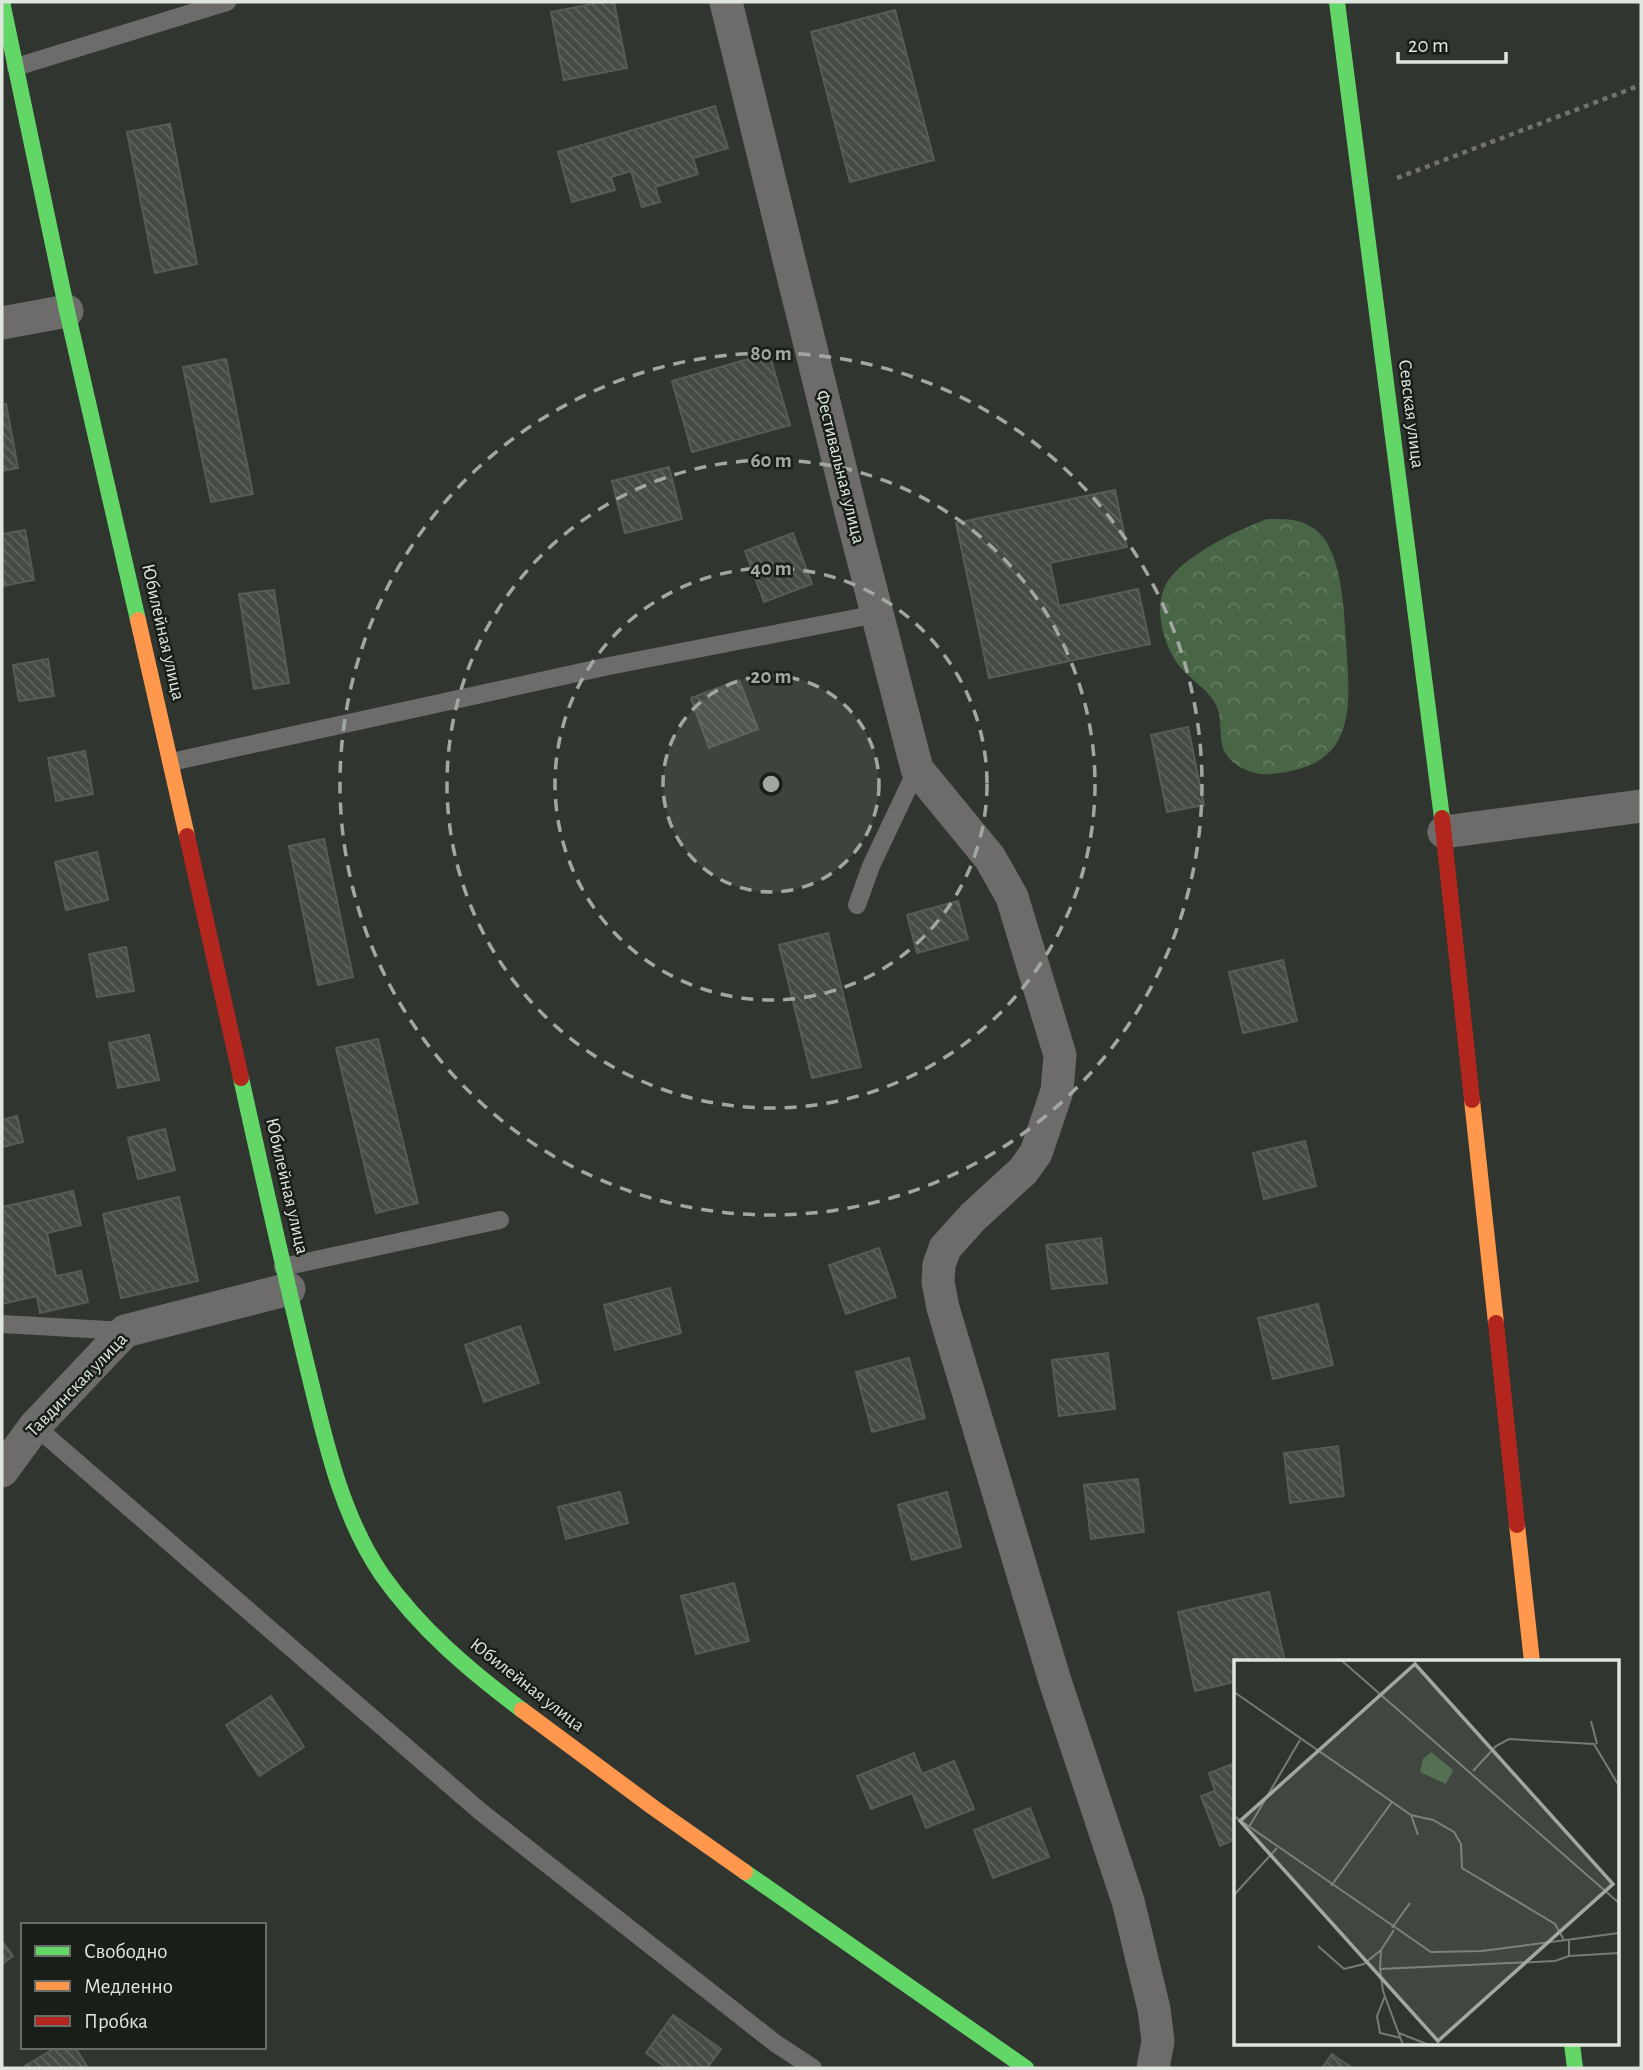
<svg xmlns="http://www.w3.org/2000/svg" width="1643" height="2070" font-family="'Alegreya Sans',sans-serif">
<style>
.forest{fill:url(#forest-crowns)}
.building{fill:url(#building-back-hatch);stroke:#565c56;stroke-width:2}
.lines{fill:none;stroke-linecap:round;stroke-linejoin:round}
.path{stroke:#727270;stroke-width:4.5;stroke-dasharray:5 5;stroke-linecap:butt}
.lane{stroke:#6d6c6b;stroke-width:18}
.street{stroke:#6d6c6b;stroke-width:33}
.fast{stroke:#63d668;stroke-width:16}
.slow{stroke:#ff974d;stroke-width:16}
.jam{stroke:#b3261e;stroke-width:16}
.ring{fill:none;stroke:#a2a8a1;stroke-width:3.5;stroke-dasharray:12 9}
.labels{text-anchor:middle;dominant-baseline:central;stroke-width:5;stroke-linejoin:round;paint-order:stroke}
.street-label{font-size:19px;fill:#dfe6de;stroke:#191e18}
.inset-road{fill:none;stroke:#767c75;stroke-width:2}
.view{fill:#a2a8a1;fill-opacity:0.15;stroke:#a2a8a1;stroke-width:3.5}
.inset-edge{fill:none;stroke:#dfe6de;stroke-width:3.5}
.centre{fill:#a2a8a1;stroke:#191e18;stroke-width:3.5}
.ring-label{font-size:21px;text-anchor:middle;font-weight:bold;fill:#a2a8a1;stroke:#191e18;stroke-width:5;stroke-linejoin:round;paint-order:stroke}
</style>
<defs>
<pattern id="forest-crowns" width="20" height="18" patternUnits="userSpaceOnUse" patternTransform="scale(1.75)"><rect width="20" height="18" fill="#486645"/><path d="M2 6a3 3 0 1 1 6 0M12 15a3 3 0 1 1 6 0" fill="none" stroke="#627c5f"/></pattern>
<pattern id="building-back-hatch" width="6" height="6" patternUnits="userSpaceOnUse" patternTransform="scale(1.75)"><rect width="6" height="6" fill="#454a44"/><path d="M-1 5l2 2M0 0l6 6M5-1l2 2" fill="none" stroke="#5f645f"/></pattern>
</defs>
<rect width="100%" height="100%" fill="#30362f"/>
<path class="forest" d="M1267,519C1285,519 1302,518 1317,531C1342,551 1344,611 1346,641C1348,687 1360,751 1302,768C1289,772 1274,775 1261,774C1246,772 1228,763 1223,748C1219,735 1222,719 1217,707C1208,687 1186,678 1175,660C1163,641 1155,610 1164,589C1176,558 1238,530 1267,519Z"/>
<path class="building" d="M602,2H614L627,68L564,80L551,12Z
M895,10L934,160L850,182L811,32Z
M715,106L728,148L693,158L698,174L655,187L660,202L642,207L631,171L611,177L615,190L572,202L558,152Z
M170,124L197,264L155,273L127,132Z
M769,353L790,425L692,452L672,381Z
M226,359L253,494L211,502L183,367Z
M6,404L18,468L2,471V405Z
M669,467L682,519L625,533L612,481Z
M1115,490L1127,547L1050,563L1059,606L1138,589L1150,644L989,678L956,523Z
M25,530L34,580L2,586V534Z
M793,533L812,584L764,602L745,551Z
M274,590L289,683L254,689L239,594Z
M48,659L54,696L19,701L13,665Z
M739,680L758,729L709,748L691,698Z
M1188,727L1204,805L1167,812L1151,735Z
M85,751L93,794L56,801L48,758Z
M324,839L353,977L318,985L289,846Z
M97,852L108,900L66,910L55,862Z
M958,901L968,939L917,953L907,915Z
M828,933L861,1067L812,1078L779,945Z
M126,947L134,991L97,997L89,954Z
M1283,960L1297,1021L1243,1033L1229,972Z
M149,1035L159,1080L118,1088L109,1043Z
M378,1039L418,1203L376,1213L336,1048Z
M17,1116L23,1142L2,1147V1120Z
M165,1129L175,1170L138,1179L128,1138Z
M1305,1141L1316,1186L1264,1199L1253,1153Z
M73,1191L81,1225L47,1233L56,1276L81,1271L88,1302L40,1313L37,1296L2,1304V1207Z
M179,1197L198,1281L121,1298L103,1214Z
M1101,1238L1107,1283L1052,1289L1046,1245Z
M879,1248L896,1297L846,1314L829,1265Z
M670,1288L681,1333L615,1350L604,1305Z
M1318,1304L1333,1365L1273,1379L1258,1318Z
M520,1326L539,1383L484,1402L465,1345Z
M1108,1353L1115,1409L1059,1416L1052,1360Z
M909,1358L925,1418L872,1432L856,1372Z
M1338,1446L1344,1496L1290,1503L1284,1453Z
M1138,1479L1144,1532L1091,1539L1084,1485Z
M620,1492L628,1523L566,1539L558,1507Z
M947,1492L961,1547L912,1560L898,1505Z
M734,1583L749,1641L696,1654L681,1596Z
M1269,1592L1285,1662H1235V1682L1195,1691L1178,1612Z
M271,1696L304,1747L259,1776L226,1725Z
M914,1753L922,1774L954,1761L974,1809L926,1828L912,1793L871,1809L857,1776Z
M1235,1763V1845L1233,1840L1220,1846L1201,1796L1215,1791L1209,1773Z
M1030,1808L1049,1857L993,1878L974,1830Z
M2,1941L13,1956L2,1964Z
M673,2015L721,2049L707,2068H667L646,2053Z
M57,2047H75L88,2068H27L25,2066Z
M1332,2054L1352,2068H1322Z"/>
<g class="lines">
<path class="path" d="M1397,178L1641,85"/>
<path class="lane" d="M16,67L227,2
M171,762L609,666L877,614
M857,905L871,866L917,769
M283,1267L500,1220
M2,1324L125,1331
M35,1426L481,1812L775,2043L813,2068"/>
<path class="street" d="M726,2L850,508L917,769L990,858L1012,897L1060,1055L1057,1091L1036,1153L1023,1171L973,1217L945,1248L939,1265L938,1282L943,1308L1055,1681L1128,1901L1154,2009L1158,2041L1153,2068
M2,323L67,311
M1444,832L1641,806
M2,1471L35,1426L125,1331L289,1289"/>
<path class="fast" d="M2,2L67,311L138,620
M1337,2L1442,818
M241,1078C262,1173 283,1267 306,1362C324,1434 339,1512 382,1575C420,1629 470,1671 522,1710
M745,1872L1026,2068
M1572,2044L1575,2068"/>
<path class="slow" d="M138,620L187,836
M1472,1100L1496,1323
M1517,1525L1532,1662
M522,1710L654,1808L745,1872"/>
<path class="jam" d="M1442,818L1472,1100
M187,836L241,1078
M1496,1323L1517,1525"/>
</g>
<circle cx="771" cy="784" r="108" fill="#a2a8a1" fill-opacity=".12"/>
<g class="ring">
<circle cx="771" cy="784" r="108"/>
<circle cx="771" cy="784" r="216"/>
<circle cx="771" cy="784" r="324"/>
<circle cx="771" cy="784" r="431"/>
</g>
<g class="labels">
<g class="street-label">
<text transform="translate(1411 414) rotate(83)">Севская улица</text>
<text transform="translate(840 467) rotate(76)">Фестивальная улица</text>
<text transform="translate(163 632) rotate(77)">Юбилейная улица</text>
<text transform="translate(287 1186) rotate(77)">Юбилейная улица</text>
<text transform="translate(77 1385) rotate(-46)">Тавдинская улица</text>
<text transform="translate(527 1685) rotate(38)">Юбилейная улица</text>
</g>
</g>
<g transform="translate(1234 1660)">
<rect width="385" height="385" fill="#30362f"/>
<path d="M197,92L219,110L212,124L186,112L189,99Z" fill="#486645"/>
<path class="inset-road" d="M107,0L385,243M0,32L177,155L199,160L220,172L227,184L228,208L321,264L330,280M357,61L363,84M239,111L262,86L275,79L360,84L385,126M177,155L184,175M0,156L197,292L248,291L385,273M15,167L66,80M97,226L158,142M0,235L43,188M158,268L176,243M160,270L147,290L146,309L149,331L169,385M84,286L110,309L130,304L147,290M335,296L385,293M146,309L321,301L335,296V280M151,336L143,356L146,373L167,378M165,373L195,385"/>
<path class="view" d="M181,4L379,224L204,381L6,161Z"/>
<rect width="385" height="385" class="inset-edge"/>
</g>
<circle cx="771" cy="784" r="10" class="centre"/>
<g class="ring-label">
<text x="771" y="360">80 m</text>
<text x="771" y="467">60 m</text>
<text x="771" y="575">40 m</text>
<text x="771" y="683">20 m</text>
</g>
<rect width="1643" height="2070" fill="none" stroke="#dfe6de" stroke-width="7"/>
<rect x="21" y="1923" width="245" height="126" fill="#191e18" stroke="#686e67" stroke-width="2"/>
<rect x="35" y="1946" width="35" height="10" fill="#63d668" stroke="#686e67" stroke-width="2"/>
<text x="84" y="1958" font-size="21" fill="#dfe6de">Свободно</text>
<rect x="35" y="1981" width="35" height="10" fill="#ff974d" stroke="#686e67" stroke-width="2"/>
<text x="84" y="1993" font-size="21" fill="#dfe6de">Медленно</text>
<rect x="35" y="2016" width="35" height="10" fill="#b3261e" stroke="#686e67" stroke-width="2"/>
<text x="84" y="2028" font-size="21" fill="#dfe6de">Пробка</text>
<path d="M1398 52v10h108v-10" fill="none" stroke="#dfe6de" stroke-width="3.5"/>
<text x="1408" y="52" font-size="21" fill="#dfe6de" stroke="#191e18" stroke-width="5" paint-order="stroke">20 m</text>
</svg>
